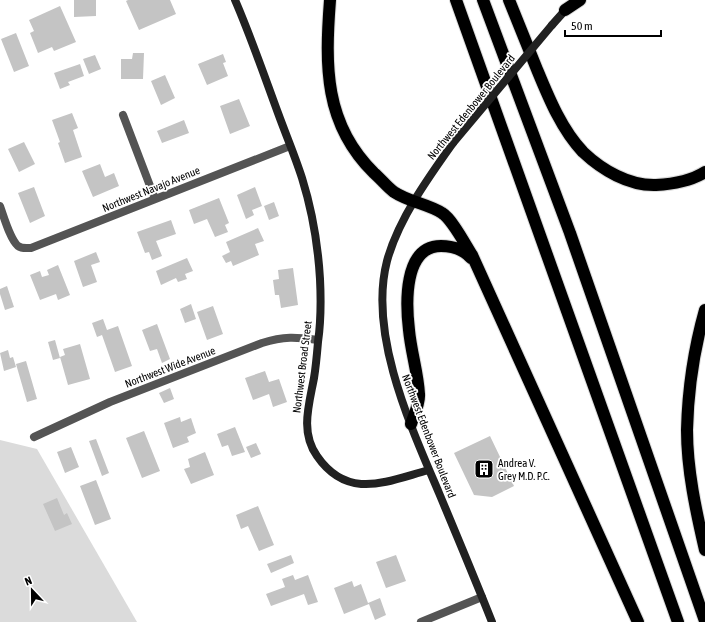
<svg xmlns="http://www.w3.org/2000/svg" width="705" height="622" font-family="'Asap Condensed',sans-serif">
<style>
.green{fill:#dbdbdb}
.building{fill:#c4c4c4}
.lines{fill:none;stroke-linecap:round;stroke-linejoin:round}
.highway-casing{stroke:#dbdbdb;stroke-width:14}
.street{stroke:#545454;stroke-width:8}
.secondary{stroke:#212121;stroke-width:8}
.highway{stroke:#000;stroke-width:12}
.secondary-bridge{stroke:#212121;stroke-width:8}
.labels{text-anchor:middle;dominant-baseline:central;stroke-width:3.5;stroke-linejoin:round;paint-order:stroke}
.street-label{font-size:11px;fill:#000;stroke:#fff}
.poi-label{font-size:11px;fill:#000;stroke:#fff;text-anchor:start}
</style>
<rect width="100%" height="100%" fill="#fff"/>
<path class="green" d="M0,440L37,449L137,622H0Z"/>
<path class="building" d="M74,0H96V16L74,17Z
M128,0H170L176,14L139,30L126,1Z
M60,6L76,42L54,51L52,47L38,53L30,33L34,31L29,20Z
M16,33L29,66L14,72L1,39Z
M133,53H144L143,79H121V59H132Z
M223,54L226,62L223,63L228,76L207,85L198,64Z
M95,55L101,69L89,74L83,59Z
M80,64L84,76L68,82L70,85L60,89L54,73Z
M165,75L175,98L161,105L151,81Z
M239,99L250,126L230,134L220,106Z
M72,113L78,128L73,130L82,157L65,163L58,143L60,142L52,120Z
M184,120L189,133L162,143L157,131Z
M24,142L35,164L19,172L8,149Z
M100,164L105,177L114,173L119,186L93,197L82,171Z
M34,187L45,216L30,223L18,193Z
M255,187L262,206L252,210L254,215L246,219L237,195Z
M219,198L229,223L225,225L228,232L215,237L207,219L194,224L189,210Z
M274,202L279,216L269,220L264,206Z
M171,220L176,234L156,241L162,256L152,260L149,252L145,253L137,232Z
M258,228L264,241L255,244L259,255L233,266L231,261L226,263L222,256L230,252L226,242Z
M96,252L100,262L91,265L97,282L83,287L74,261Z
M187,258L193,271L185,274L187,279L178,282L176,278L161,285L156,271Z
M58,265L70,295L58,300L56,294L40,300L30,275L40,271L42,277L49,275L47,270Z
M293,268L298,305L281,308L279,295H275L273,280L279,279L278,270Z
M7,286L14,307L5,310L0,294V289Z
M191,304L196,319L185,323L180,309Z
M213,306L223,334L207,340L197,312Z
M103,319L107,330L118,326L132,366L115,372L102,335L97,337L92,323Z
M157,324L170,359L162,363L157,349L150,351L142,330Z
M55,340L60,358L53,360L48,342Z
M80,344L90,379L68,385L60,357L65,355L63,349Z
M8,350L10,358L13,357L16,367L4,371L0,353Z
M26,361L37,399L27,402L16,364Z
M265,371L269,382L279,379L287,402L273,407L269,394L253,400L245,378Z
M170,388L174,399L164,403L159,393Z
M180,417L181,422L191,418L196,433L187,437L189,442L173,448L164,423Z
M235,427L245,452L232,456L228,445L222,447L217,434Z
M144,431L160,471L142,478L126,438Z
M490,436L514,486L492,497L474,495L454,453Z
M96,439L109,473L102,476L89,441Z
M256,443L261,454L251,458L246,447Z
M71,447L79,467L65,473L57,452Z
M205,452L214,475L191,484L184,469L190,467L188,459Z
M96,480L111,519L95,525L80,486Z
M57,498L64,515L67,513L72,524L55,531L43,504Z
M258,506L274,545L259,551L248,526L241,529L236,515Z
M291,555L294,563L271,573L267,564Z
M396,555L406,581L386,588L376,562Z
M293,575L295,580L308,575L318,602L308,605L304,594L271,606L266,594L285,587L282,579Z
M352,581L354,587L361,584L368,603L380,598L386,615L375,620L369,604L344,614L334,588Z"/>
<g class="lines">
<g class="highway-casing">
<path id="highway" d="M330,0C325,66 324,124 374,173C381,179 387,187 394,192C409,202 428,204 442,213C452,219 465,244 472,255L638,622
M456,0L678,622
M483,0L570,233L705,621
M509,0C518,22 527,45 536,67C548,96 561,129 583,152C602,170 629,186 656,185C673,184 691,181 705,172
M565,10L580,0
M705,310C694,349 688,389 687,430C687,470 696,511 705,550
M411,424C414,415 420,403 419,394C418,373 411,352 409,330C406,305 403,246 441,246C452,246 463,249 471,258"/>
</g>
<path class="street" d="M123,115L155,199
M0,206C4,217 10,239 18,246C22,249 26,248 31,248L290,146
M34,437L110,402L262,343C284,336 296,337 318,340
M421,622L482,597"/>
<path class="secondary" d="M235,0C251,37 264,75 278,113C286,135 295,156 302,178C312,210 318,245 320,279C321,299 321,321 318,342C317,354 316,366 314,378C309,405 300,432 317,456C348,501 387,481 429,470
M552,25L569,6
M453,143C428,178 398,220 387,261C368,334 411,427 439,493C457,536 475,579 492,622"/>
<use href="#highway" class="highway"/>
<path class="secondary-bridge" d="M453,143L552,25"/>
</g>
<defs>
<g id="building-square" transform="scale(1)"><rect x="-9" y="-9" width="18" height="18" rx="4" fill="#000" stroke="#fff"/><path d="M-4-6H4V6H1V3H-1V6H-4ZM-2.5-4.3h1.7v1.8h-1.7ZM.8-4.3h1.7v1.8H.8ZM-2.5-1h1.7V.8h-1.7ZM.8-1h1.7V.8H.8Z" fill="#fff"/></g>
</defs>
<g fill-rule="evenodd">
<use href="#building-square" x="484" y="469"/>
</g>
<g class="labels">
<g class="street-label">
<text transform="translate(471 107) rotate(-51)">Northwest Edenbower Boulevard</text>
<text transform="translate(151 189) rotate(-22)">Northwest Navajo Avenue</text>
<text transform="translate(170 367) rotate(-21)">Northwest Wide Avenue</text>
<text transform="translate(302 367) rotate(-83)">Northwest Broad Street</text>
<text transform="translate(429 436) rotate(69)">Northwest Edenbower Boulevard</text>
</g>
<g class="poi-label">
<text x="498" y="463">Andrea V.<tspan x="498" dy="13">Grey M.D. P.C.</tspan></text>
</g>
</g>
<g transform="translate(32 590) rotate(338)" stroke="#ffffff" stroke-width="3" paint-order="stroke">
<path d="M0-3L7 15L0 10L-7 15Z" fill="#000000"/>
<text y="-6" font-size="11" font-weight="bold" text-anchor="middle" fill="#000000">N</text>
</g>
<path d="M565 30v6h96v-6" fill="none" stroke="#000000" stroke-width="2"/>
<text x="571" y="30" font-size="12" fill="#000000" stroke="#ffffff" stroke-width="3" paint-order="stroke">50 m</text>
</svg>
